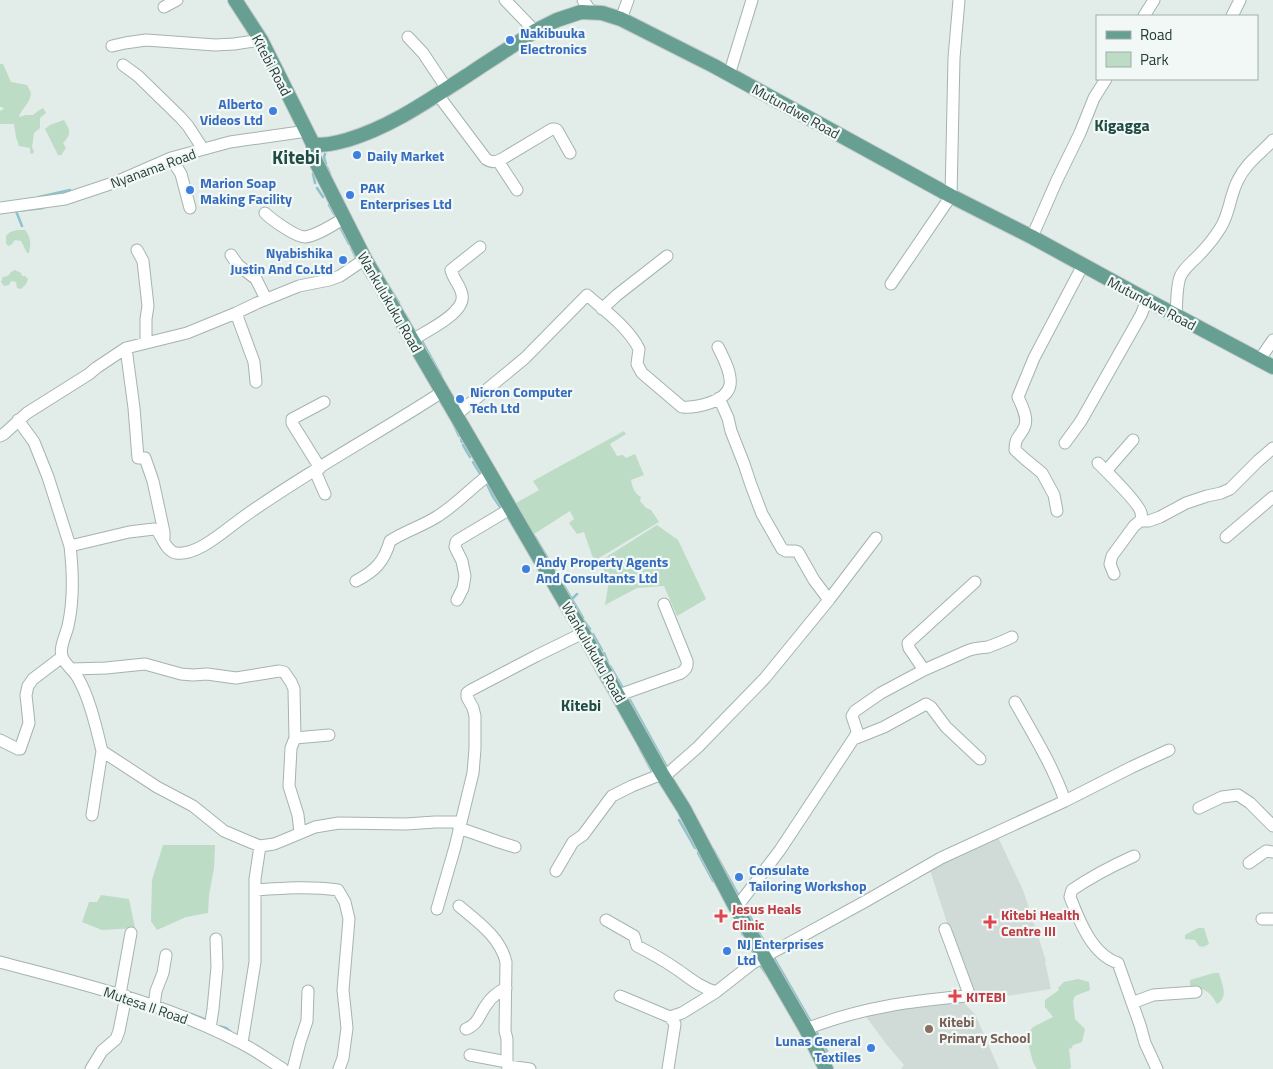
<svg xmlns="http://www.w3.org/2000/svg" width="1273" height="1069" font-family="'Titillium Web',sans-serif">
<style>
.built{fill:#d0dbd7}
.green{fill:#bcdcc5}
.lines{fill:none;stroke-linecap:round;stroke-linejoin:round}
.stream{stroke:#8cc3cf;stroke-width:2.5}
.minor-casing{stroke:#a5b4af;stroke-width:13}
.major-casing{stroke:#c1c8c7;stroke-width:16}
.minor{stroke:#fff;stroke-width:11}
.major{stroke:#689f93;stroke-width:14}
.shop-dot{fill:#3f7fe0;stroke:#f2f8f6;stroke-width:2}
.health-dot{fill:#e0444e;stroke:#f2f8f6;stroke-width:2}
.education-dot{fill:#8d6e63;stroke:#f2f8f6;stroke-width:2}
.labels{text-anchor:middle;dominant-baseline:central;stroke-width:4.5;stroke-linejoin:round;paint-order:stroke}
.shop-label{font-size:14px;font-weight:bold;fill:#366cbe;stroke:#f2f8f6;text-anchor:start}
.street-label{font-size:14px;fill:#233c36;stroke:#f2f8f6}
.health-label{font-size:14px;font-weight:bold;fill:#be3a42;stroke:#f2f8f6;text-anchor:start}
.education-label{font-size:14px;font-weight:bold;fill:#785e54;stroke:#f2f8f6;text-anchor:start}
.quarter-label{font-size:16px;font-weight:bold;fill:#1f4d43;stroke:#f2f8f6}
.district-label{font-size:19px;font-weight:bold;fill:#1f4d43;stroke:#f2f8f6}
</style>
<rect width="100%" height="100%" fill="#e2ece8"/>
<path class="built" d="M996,833L1023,890L1046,961L1045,962L1051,989L974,1001L963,972L929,867Z
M961,1000L975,1014L999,1069H901L904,1065L887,1045L864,1014Z"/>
<path class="green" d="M0,64H3L11,82L27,85L31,93C29,106 23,106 19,117L26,115H33L38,111L43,108L46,113L40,118V128L34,133L32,147L34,152L32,154L30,153V148L19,146L16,137L14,124H0V111L4,109L2,107H0Z
M64,120C70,130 72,134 63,143L66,148L61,155H58L45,129L50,125Z
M17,230H25C31,238 31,243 29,253H27L21,241L15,240L11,245L8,246L6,243V236L10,232Z
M15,270L21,273L22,276H25L28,279L26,284L21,289L17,288L16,282L11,281L9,285L4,286L1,282L3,277L8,276L11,272Z
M624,431L626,434L610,444L617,456L623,455L626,458L635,454L644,475L631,480C632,487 635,494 641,497L640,501L646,508L651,510L659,522L594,561L584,532L577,534L569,523L574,519L570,511L534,534L516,503L539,490L533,481Z
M657,525L678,540L706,599L677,616L664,586L637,588L605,605L609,581L600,561Z
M163,845H215L214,868L209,895L208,913L186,917L157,930L151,921L152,880Z
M101,895L129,899L135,928L102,930L82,922L89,902H97Z
M1198,928H1204L1209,944L1203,947L1199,946L1195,940L1185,939V935Z
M1214,973H1219C1222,984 1229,997 1217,1004C1210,991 1205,989 1190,986V980Z
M1078,979L1089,982L1090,990L1075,996L1073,1001L1075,1019L1085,1029L1082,1042L1073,1045L1071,1049L1069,1048L1071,1068L1069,1069H1037L1033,1062L1026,1036L1033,1027L1053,1017L1045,1007V1000L1059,990L1058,988L1064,982Z"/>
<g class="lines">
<path class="stream" d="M325,154L324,157L326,164
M327,167L330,174
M149,174L171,165
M313,174L315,183
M317,188L323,197
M39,197L70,190
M329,205L334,214
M339,225L349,244
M22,226L16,211L43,208
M351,247L356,258
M361,266L368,278
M387,284L399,303
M405,314L409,321
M422,341L441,375
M453,423L459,436
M461,439L462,442
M463,445L470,457
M473,462L481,475
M486,482L492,495L502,510
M535,537L583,618
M572,599L577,594
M584,621L590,629
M593,634L602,650
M604,653L608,663
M610,666L624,690
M596,670L603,683
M630,700L668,769
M640,749L654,775
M679,820L695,848
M713,849L740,898
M698,853L713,881
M744,905L759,933L770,951
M735,920L743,935
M746,940L756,957
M774,958L811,1022
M759,964L767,975
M191,1014L207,1020
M218,1026L226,1028L231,1032
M815,1029L827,1051"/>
<g class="minor-casing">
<path id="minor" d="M505,0L535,31
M583,0L592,13
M164,7L177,0
M1144,16L1154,0
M1232,16L1240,0
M621,19L628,0
M408,37L423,53L447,89
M112,46L125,43L146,40L215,45L234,44L261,40
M123,65L138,76L180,117L188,126L203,149
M729,75L752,0
M438,95L486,159C492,163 496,162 502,159L552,129H555L557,130L570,153
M171,158L181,174L190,208
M498,161L517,190
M0,208L65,199L116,182L171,158L230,142L307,131
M265,213C272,220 296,237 305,237C315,236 335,224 344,218
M1032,237L1057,180L1080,133L1094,98L1106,79
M137,250L143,261L148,306L146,319V343
M231,255L238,265L256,279L266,299
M891,284L951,196L954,58L959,0
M602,309L617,295L667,256
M236,313L254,362L256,382
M1176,315C1177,303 1176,289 1180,277C1184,268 1191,263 1197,257C1206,248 1215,237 1221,227C1230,212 1230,195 1238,180C1246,163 1261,153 1273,140
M412,340C425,332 466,313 462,295C461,286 453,279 451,270L480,247
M126,348L134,408L138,458H145L153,481L164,532V539
M1260,359L1273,340
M719,398L728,418L731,431L744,464L751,485L762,514L782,549L786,551H795L798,552L814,580L829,600
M456,415L525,358L587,295C604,310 629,328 639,349L637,364L642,373L682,407C696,408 727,402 730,385C732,373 723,357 718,347
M18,420L34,442L48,477L70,546
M0,436L4,434L27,413L89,374L96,368L126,348L187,333L236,313L257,303L299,286L329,280L340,276L365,259
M1065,443L1081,421L1141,315L1147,300
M1098,463C1106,471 1140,504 1141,513C1142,516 1141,519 1140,521
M320,468L292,423V419L324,402
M315,471L325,494
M1106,471L1133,440
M1057,511L1054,495L1042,473L1025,459L1015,450C1015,437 1019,438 1024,428C1029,419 1022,406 1018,397L1034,358L1083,265
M1226,537L1273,497
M1114,574L1110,564L1112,556L1134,526L1140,521H1149L1160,517L1186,503L1207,496L1221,493L1230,489L1258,461L1273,448
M356,581C375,571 384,562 390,541C405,531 423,526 438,516C457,504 472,487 490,474
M457,600L463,588L465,576L462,561L455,547L456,542L458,540L510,509
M71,669L106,668L145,664L181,674L193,675L207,674L236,678L279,671L284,672L291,682L294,689L295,738L291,748L289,786L298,815L300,833
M924,670L909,648L908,643L975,582
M619,695L681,673C686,669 688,667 687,661L664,604
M1015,702C1033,734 1053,766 1065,801
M295,738L329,735
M854,739L884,727L926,704L931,707L946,727L980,759
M0,740L18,749H20L29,723L26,695L28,686L33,679L62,657
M102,751C96,727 90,699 78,678C74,670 64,664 62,656C59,648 66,635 68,626C74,600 73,572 70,546L129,532L154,529L157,530C162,537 166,551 176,553C198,556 225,530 242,518C306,472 376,435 442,392
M664,777L698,747L765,678L828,601L876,538
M1199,808L1222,797L1238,795L1250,803L1273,826
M92,815L102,751L157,787L193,806L224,831L250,842L260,846L274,844L284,840L315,827L339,823L406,824L435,822H461
M459,828L499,842L515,847
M1134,856C1112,866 1092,876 1072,890L1071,893L1070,897C1079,920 1092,955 1118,963L1140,1025L1145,1043L1157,1069
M1249,863L1266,851L1273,852
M556,871L573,842L583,835L612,796L632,786L662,774
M255,890C283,888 310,886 338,890L345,902L349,919L343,990L347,1028L343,1058L339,1069
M459,906C478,922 500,937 506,962L505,1031L507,1039V1062
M736,908L780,850L856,735L857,731L852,716L855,711L881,693L924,670L967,651C974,648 980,648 988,647C996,644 1004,641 1012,637
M437,909L455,847L473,773L475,749V716L473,708L467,697V693L471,690L536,656L583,633
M1262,919H1273
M606,920L634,936L637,946C651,953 665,961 678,970C692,980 700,987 716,992L753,963L866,901L941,858L1065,801L1132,767L1169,750
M0,962C82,984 165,1003 241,1043C255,1050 269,1060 283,1069
M120,994L131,933
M620,996L670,1017L682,1013L716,992
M1132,1003L1153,995L1196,992
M154,1006L156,991L163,973L166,955
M210,1028L213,1009L217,967L216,939
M466,1029C479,1024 479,1014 487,1004C492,996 498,992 506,988
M806,1029C832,1019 860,1011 888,1006C913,1001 940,999 965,996L968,994V991L945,929
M242,1043L255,962V879L260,846
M470,1055L507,1062L508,1069
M508,1066L530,1069
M91,1069L102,1051L116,1039L119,1031L126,996
M293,1069L300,1042L307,1021L308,991
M668,1069L675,1024L670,1017"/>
</g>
<g class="major-casing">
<path id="major" d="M235,0L261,40L313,144V156L365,259L583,633L662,774L684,809L736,908L806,1029L826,1069
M313,144C325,146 335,143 347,140C391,127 429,100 468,75C490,60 513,46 535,31L557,20L581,12L602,13L621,19L714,66L951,196L1032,237L1147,300L1273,367"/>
</g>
<use href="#minor" class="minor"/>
<use href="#major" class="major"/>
</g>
<g class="shop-dot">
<circle cx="510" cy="40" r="5"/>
<circle cx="273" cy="111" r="5"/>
<circle cx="357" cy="155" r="5"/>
<circle cx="190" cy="190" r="5"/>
<circle cx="350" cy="195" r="5"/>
<circle cx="343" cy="260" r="5"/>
<circle cx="460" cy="399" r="5"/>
<circle cx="526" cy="569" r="5"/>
<circle cx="739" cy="877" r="5"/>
<circle cx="727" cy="951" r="5"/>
<circle cx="871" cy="1048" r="5"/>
</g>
<g class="health-dot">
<path d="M718.5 908.5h5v5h5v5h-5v5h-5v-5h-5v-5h5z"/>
<path d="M987.5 914.5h5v5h5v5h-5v5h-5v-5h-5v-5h5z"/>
<path d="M952.5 988.5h5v5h5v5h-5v5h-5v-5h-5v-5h5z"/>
</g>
<circle class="education-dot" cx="929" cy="1029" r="5"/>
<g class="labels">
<g class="shop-label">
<text x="520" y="32">Nakibuuka<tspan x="520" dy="16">Electronics</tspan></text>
<text x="263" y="103" text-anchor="end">Alberto<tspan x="263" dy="16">Videos Ltd</tspan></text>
<text x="367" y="155">Daily Market</text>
<text x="200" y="182">Marion Soap<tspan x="200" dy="16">Making Facility</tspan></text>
<text x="360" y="187">PAK<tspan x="360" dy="16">Enterprises Ltd</tspan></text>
<text x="333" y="252" text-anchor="end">Nyabishika<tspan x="333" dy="16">Justin And Co.Ltd</tspan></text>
<text x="470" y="391">Nicron Computer<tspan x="470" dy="16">Tech Ltd</tspan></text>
<text x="536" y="561">Andy Property Agents<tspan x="536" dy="16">And Consultants Ltd</tspan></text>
<text x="749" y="869">Consulate<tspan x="749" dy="16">Tailoring Workshop</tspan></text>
<text x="737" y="943">NJ Enterprises<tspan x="737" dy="16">Ltd</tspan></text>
<text x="861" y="1040" text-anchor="end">Lunas General<tspan x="861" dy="16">Textiles</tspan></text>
</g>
<g class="street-label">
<text transform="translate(272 65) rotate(62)">Kitebi Road</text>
<text transform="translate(796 111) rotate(29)">Mutundwe Road</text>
<text transform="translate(153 168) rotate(-20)">Nyanama Road</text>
<text transform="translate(390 302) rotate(60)">Wankulukuku Road</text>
<text transform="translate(1152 303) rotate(28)">Mutundwe Road</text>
<text transform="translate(594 652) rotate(60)">Wankulukuku Road</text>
<text transform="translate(146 1005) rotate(19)">Mutesa II Road</text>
</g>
<g class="health-label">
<text x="732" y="908">Jesus Heals<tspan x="732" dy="16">Clinic</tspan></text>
<text x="1001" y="914">Kitebi Health<tspan x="1001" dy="16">Centre III</tspan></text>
<text x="966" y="996">KITEBI</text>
</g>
<g class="education-label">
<text x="939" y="1021">Kitebi<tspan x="939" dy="16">Primary School</tspan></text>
</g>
<g class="quarter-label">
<text x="1122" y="125">Kigagga</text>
<text x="581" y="705">Kitebi</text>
</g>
<g class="district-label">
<text x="296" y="156">Kitebi</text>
</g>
</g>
<rect x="1096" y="15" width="162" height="65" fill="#f2f8f6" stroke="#9fada9"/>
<rect x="1106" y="31" width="25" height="8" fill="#689f93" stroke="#9fada9"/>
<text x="1140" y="40" font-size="15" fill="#233c36">Road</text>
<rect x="1106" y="52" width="25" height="15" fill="#bcdcc5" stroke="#9fada9"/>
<text x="1140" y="65" font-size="15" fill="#233c36">Park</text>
</svg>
